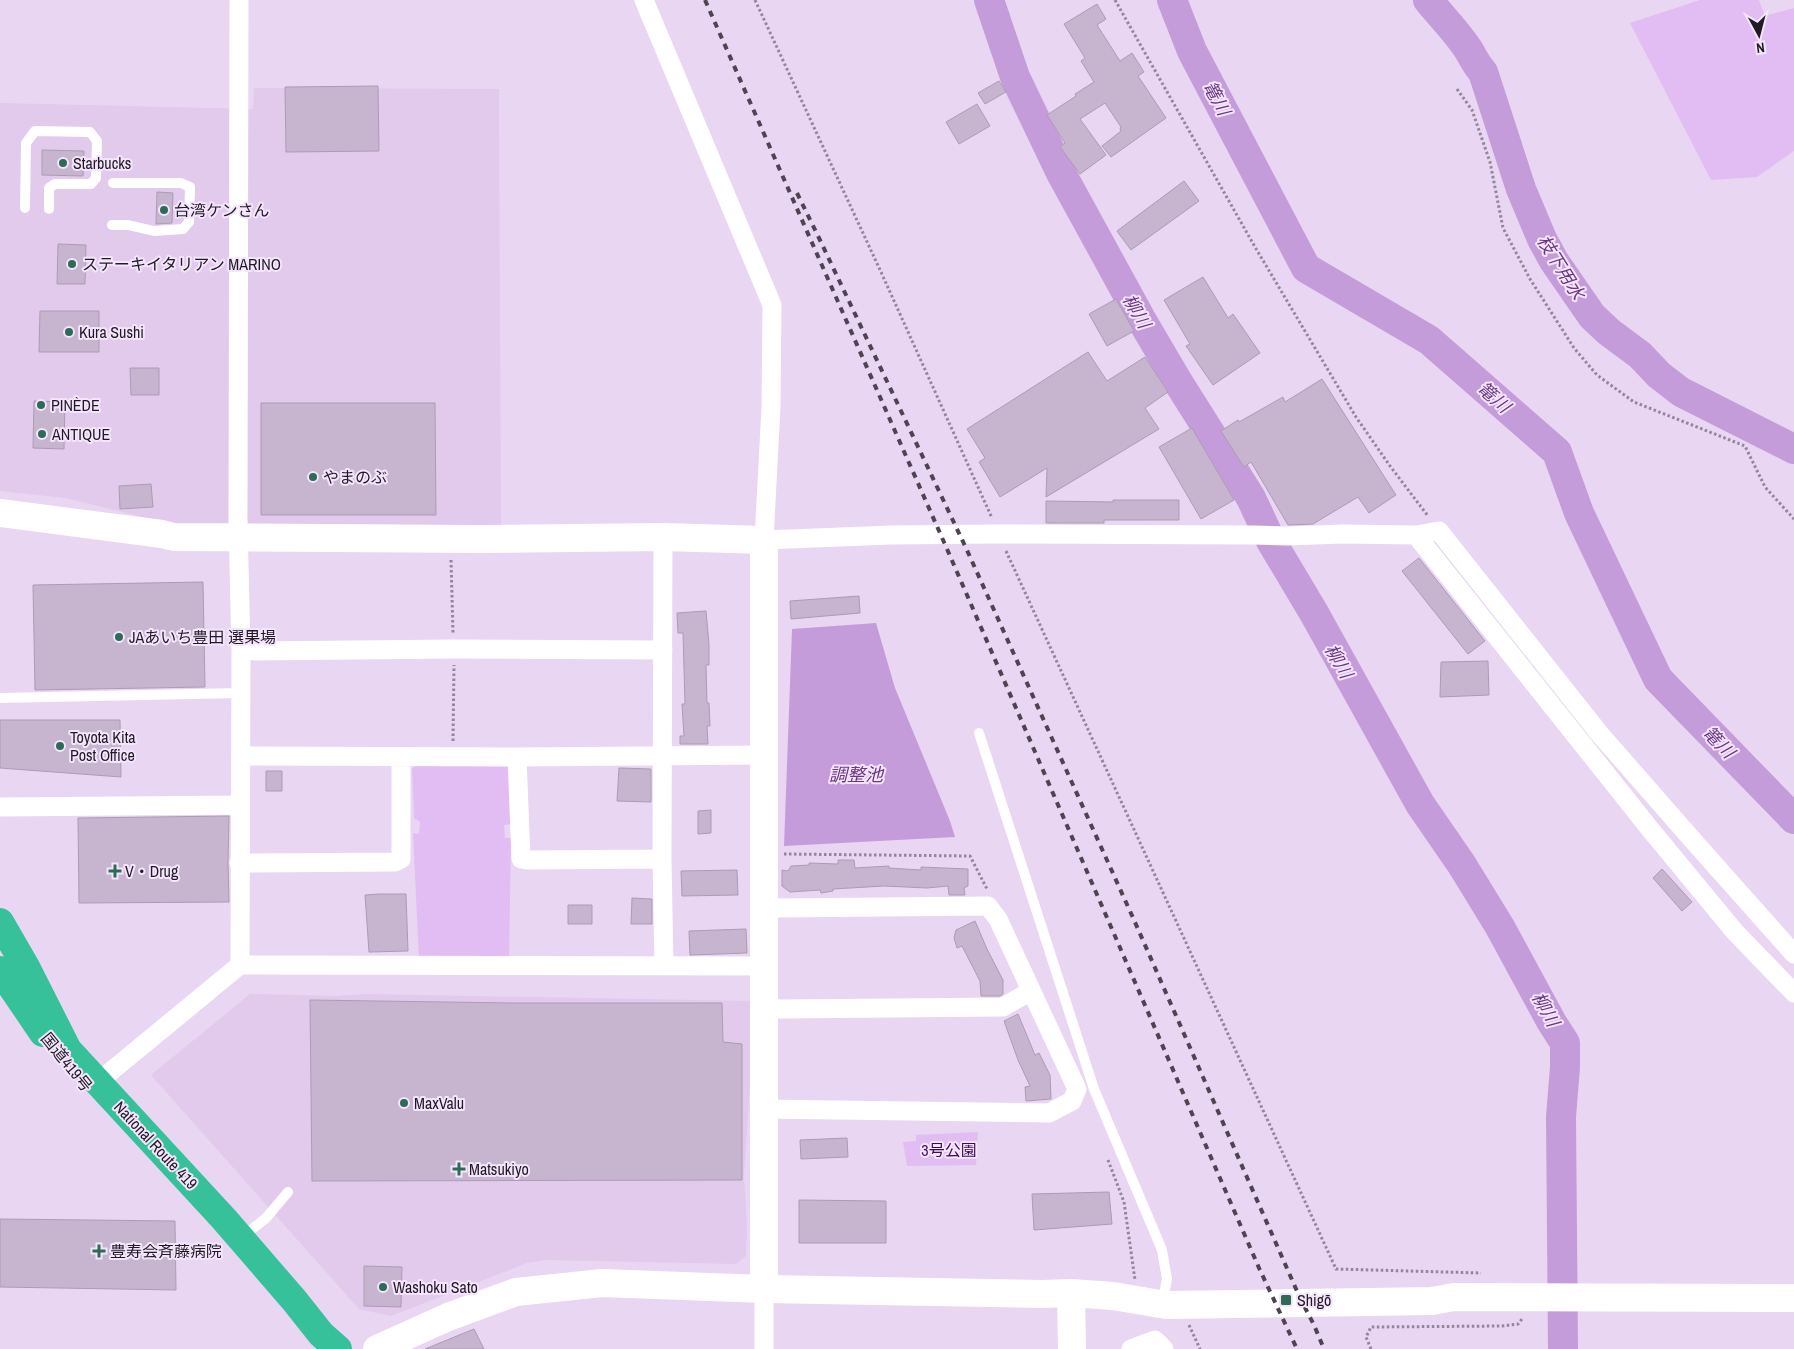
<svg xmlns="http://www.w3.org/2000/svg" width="1794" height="1349" font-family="'Archivo Narrow','Noto Sans JP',sans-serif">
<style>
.built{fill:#e1caec}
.green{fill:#e1bdf3}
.water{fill:#c59cda}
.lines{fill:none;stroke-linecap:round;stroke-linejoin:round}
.river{stroke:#c59cda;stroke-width:30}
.building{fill:#c7b5d0;stroke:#ad9bb6}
.path{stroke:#93869a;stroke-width:3;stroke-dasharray:2.5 2.5;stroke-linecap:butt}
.lane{stroke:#fff;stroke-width:10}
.street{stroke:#fff;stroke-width:19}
.secondary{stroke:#fff;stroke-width:28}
.highway{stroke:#36c19a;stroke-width:28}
.rail{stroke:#4d4351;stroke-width:4;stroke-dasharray:6 6;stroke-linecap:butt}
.poi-dot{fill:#2d6b57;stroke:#f4e5fc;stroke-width:2}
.labels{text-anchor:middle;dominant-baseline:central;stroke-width:4;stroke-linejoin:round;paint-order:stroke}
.poi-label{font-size:16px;fill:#211a24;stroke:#f4e5fc;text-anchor:start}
.street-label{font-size:16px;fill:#211a24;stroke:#f4e5fc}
.park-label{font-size:16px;fill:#400b55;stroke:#f4e5fc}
.water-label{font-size:18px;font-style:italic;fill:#6a3881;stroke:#f4e5fc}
</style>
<rect width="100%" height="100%" fill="#e9d6f2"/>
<path class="built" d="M254,88L499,89L501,545L182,527L66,498L0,491V103L253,109Z
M250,994L339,996L365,994L751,1001L755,1005L744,1176L747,1226L746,1256L736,1264L546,1260L527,1263L391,1316L359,1309L151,1075Z"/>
<path class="green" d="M1700,0H1759L1765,16L1794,8V151L1757,177L1711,180L1630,23Z
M505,762L512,770V824L504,825L505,838H511L509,962L419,959L413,833L419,834L420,822L414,818L412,769L416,765Z
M978,1132L976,1165L907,1166L903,1142L916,1141V1135Z"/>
<path class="water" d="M876,623L895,688L950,821L955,837L784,846L792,629Z"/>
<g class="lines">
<path class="river" d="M989,0L1015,77L1061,173L1141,319L1178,382L1251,498L1271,541L1314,613L1420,804L1462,865L1500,927L1551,1021L1565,1043V1067L1561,1117L1563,1349
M1172,0L1192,51L1306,268L1429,340L1557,452L1579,513L1658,679L1794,819
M1428,0C1441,16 1457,32 1468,49C1473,57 1476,65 1483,72L1521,189L1542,239L1554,261L1592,316L1609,332L1640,355L1659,375L1681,392L1794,449"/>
</g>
<path class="building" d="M1097,4L1106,19L1097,25L1120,61L1132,53L1144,72L1138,76L1166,118L1111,157L1102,146L1121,131L1120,129L1121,127L1105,103L1080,119L1106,155L1080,174L1060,147L1065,143L1047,115L1076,96L1075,94L1094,82L1081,61L1085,58L1064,24Z
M999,81L1006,92L985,104L978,93Z
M378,86L379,151L286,152L285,87Z
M977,104L990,126L959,144L946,122Z
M42,150L84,151L83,176L42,175Z
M1184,181L1199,201L1131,250L1117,231Z
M157,192L173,193L172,223L156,224Z
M58,244L86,245L85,284H57Z
M1203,277L1228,318L1233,314L1260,353L1213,385L1186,346L1190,344L1164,300Z
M1116,299L1134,331L1107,346L1089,314Z
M40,311H99V352H39Z
M1088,352L1107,381L1145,357L1168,392L1145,408L1159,429L1046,497L1047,468L1000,497L979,462L985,458L967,429Z
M130,368H159V395H131Z
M1322,379L1396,495L1369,513L1358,497L1313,524L1288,525L1251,462L1244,467L1221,431L1238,420L1239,422L1283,397L1285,402Z
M34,401L65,402L64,449L33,448Z
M261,403H435L436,515H261Z
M1192,428L1234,500L1201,519L1159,447Z
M151,484L153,507L120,509L119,486Z
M1113,500H1179V520H1104V523H1046V501L1113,502Z
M1419,558L1485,641L1468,654L1402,571Z
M203,582L205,687L35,690L33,585Z
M859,596L860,613L791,619L790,601Z
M706,611L709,644V665H706L707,703H709L710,726H707L708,744H680V736H684L682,704H685L683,633H678L677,613Z
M1488,661L1489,695L1440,697L1441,662Z
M0,720H120L121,777L0,768Z
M619,768L651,769V802L617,801Z
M266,771H282V791H266Z
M711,810V833L698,834V811Z
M229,816L228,863L229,902L79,903L78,818Z
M838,860H854L855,868L889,866V868L921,870V867L968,869V886L964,888L965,895H949L948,886L927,888L884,886L833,889V891L821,893L820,890L790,892L782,886V870L788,871L791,866L809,865V863L838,864Z
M1662,869L1692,902L1682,911L1653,878Z
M737,870L738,895L682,896L681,871Z
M379,894H406L408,951L369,952L365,895Z
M632,898L652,899V924H631Z
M568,905H592V924H568Z
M975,921L987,949L1003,980V994L1000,996H981L980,981L962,946L957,948L954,938L956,930Z
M746,929L747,953L690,955L689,931Z
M310,1000L513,1003H722L723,1042L742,1044V1180L312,1181Z
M1018,1014L1035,1055L1039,1053L1050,1075L1051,1099L1026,1101L1025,1087L1030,1086L1018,1060L1004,1021Z
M847,1138L848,1157L801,1159L800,1140Z
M1109,1192L1112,1224L1034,1230L1032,1194Z
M799,1200L886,1201V1243H799Z
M0,1219L175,1221L176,1290L0,1287Z
M364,1266L402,1267L401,1307L364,1306Z
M474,1329L484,1349H425Z"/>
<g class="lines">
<path class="path" d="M755,0L881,272L992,518
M1115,0L1255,247L1356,417L1390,466L1428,516
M1457,89L1472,110L1490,162L1503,228L1530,279L1574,348L1597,375L1634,402L1745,446L1765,487L1794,519
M1006,551L1336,1269L1481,1273
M451,560L453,633
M453,741L454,665
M784,854L970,856L987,889
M1108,1160L1124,1202L1135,1280
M1189,1325L1200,1349
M1371,1349L1366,1337L1371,1327L1502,1326L1518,1324L1522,1319"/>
<path class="lane" d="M25,208L26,143L35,131L90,132L97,141L96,178L91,184H55L49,188V209
M112,225H128L154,231L183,229L189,222L190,187L181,183H113
M0,698L241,693
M979,733L1094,1089L1162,1250L1167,1279L1165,1289
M241,1238L266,1218L288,1192"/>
<path class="street" d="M239,0L238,522L241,651L240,965
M644,0L772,305L771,407L764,540L891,535L998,534L1252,535L1288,536L1343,534L1416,535L1439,531L1599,733L1697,845L1794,954
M1416,535L1650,829L1735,932L1794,993
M663,537L662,859L664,965
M241,651L454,649L663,650
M241,756L517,757L764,755
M517,757L521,859L527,860L662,859
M0,807L240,805
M239,863L395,862L401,859V757
M764,1005L779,1009L1003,1007L1031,991
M98,1082L240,965L764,966
M763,1109L1049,1113L1072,1101L1077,1089L998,919L988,906L777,908L764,905
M764,1349V1289
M1131,1349L1155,1340L1164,1349"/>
<path class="secondary" d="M0,513L162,534L174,537L480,539L663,537L764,540V1289
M1071,1293L1072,1349
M377,1349L448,1317L516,1292L602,1283L764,1289L1042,1294L1071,1293L1113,1296L1166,1305L1432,1301L1454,1297L1794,1298"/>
<path class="highway" d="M0,922L26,967L68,1050L224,1219L294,1300L321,1334L338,1349
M0,970L43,1033"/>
<path class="rail" d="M705,0L947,549L1259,1268L1297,1349
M797,193L819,238L966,548L1134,920L1300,1298L1314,1325L1324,1349"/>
</g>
<g class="poi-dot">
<circle cx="63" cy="163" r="5"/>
<circle cx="164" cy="210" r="5"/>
<circle cx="72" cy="264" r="5"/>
<circle cx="69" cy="332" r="5"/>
<circle cx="41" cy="405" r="5"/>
<circle cx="42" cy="434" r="5"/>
<circle cx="313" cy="477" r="5"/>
<circle cx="119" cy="637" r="5"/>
<circle cx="60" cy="746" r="5"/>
<path d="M112.5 863.5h5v5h5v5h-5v5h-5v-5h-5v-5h5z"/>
<circle cx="404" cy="1103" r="5"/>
<path d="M456.5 1161.5h5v5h5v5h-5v5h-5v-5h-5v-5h5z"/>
<path d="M96.5 1243.5h5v5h5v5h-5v5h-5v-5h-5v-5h5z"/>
<circle cx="383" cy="1287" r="5"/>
<rect x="1280" y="1294" width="12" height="12" rx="2.5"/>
</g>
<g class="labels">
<g class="poi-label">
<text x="73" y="163">Starbucks</text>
<text x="174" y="210">台湾ケンさん</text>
<text x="82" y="264">ステーキイタリアン MARINO</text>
<text x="79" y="332">Kura Sushi</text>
<text x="51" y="405">PINÈDE</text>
<text x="52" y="434">ANTIQUE</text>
<text x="323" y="477">やまのぶ</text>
<text x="129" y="637">JAあいち豊田 選果場</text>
<text x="70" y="737">Toyota Kita<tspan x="70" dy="18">Post Office</tspan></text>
<text x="125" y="871">V・Drug</text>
<text x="414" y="1103">MaxValu</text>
<text x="469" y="1169">Matsukiyo</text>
<text x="110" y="1251">豊寿会斉藤病院</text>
<text x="393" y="1287">Washoku Sato</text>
<text x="1297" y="1300">Shigō</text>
</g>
<g class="street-label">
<text transform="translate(67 1062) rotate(51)">国道419号</text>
<text transform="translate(156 1145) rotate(47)">National Route 419</text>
</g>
<g class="park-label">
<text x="949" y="1150">3号公園</text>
</g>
<g class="water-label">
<text transform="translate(1217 98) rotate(62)">篭川</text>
<text transform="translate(1561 267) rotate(58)">枝下用水</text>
<text transform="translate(1137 311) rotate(60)">柳川</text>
<text transform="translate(1494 397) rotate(41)">篭川</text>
<text transform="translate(1339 661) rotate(60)">柳川</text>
<text transform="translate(1719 742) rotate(46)">篭川</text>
<text x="856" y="774">調整池</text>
<text transform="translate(1546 1009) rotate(61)">柳川</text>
</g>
</g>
<g transform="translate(1759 35) rotate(173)" stroke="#f4e5fc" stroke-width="4" paint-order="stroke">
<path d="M0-4L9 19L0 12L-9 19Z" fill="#211a24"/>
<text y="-8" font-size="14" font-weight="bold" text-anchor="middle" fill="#211a24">N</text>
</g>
</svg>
